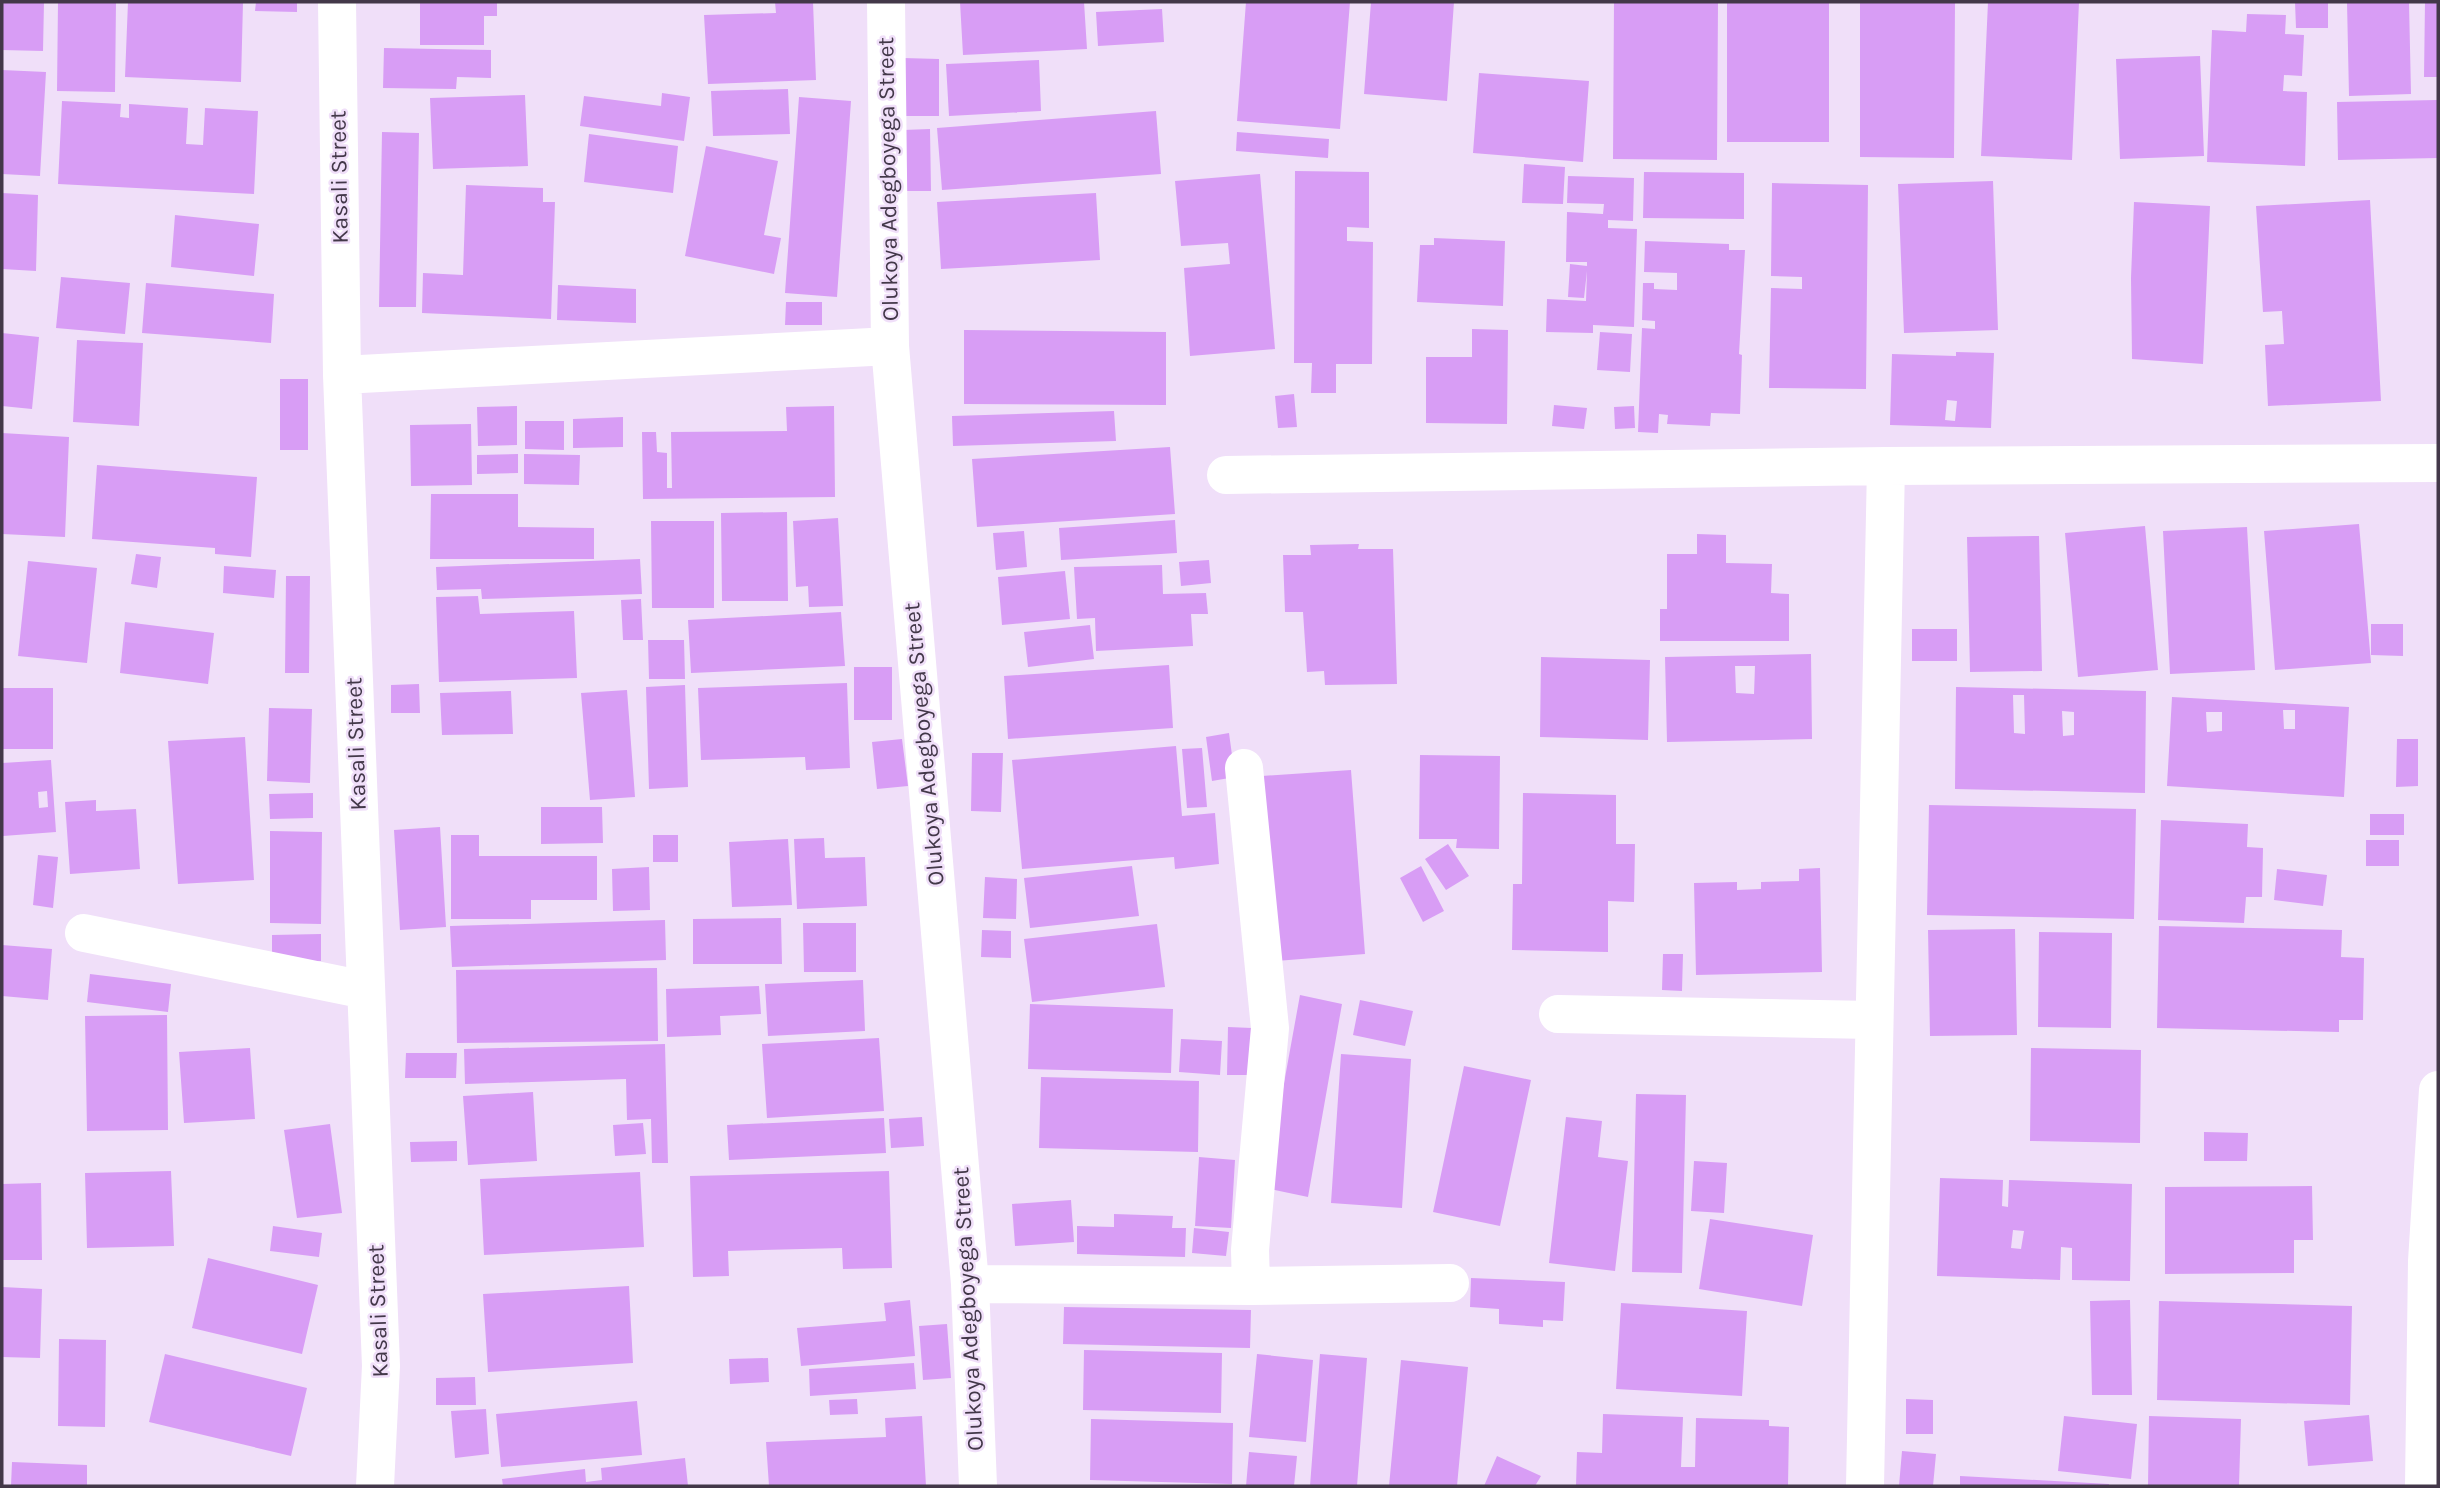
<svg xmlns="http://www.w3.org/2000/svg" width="2440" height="1488" font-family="Karla,sans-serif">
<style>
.building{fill:#d89df5;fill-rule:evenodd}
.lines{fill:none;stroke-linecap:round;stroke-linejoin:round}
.minor{stroke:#fff;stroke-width:38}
.labels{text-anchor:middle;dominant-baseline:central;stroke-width:5;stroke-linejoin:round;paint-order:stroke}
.street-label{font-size:23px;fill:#433849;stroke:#f0dff9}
</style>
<rect width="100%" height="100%" fill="#f0dff9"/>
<path class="building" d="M2,2H44L43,51L2,50Z
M58,2H116L115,92L57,91Z
M128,2H243L241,82L125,77Z
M256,2H297V12L255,11Z
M420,2H497V16H484V45H420Z
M775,2H813L816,80L708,84L704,15L776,13Z
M960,2H1084L1087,49L963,55Z
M1246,2H1350L1340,129L1237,121Z
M1371,2H1454L1447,101L1364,94Z
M1614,2H1718L1717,160L1613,159Z
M1727,2H1829V142H1727Z
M1860,2H1955L1954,158L1860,157Z
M1988,2H2079L2072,160L1981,156Z
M2295,2H2328V28H2296Z
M2347,2H2409L2411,94L2349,96Z
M2425,2H2438V77H2424Z
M1162,9L1164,42L1098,46L1096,12Z
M2247,14L2286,15L2285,34L2304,35L2302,76L2284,75L2283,91L2307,92L2305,166L2207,162L2212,30L2246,32Z
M384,48L491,50V78L457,77L456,89L383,88Z
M2200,56L2204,156L2120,159L2116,59Z
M903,58L939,59V116H902Z
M1039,60L1041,111L949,116L946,64Z
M2,70L46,72L40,176L2,174Z
M1479,73L1589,81L1583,162L1473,153Z
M788,89L790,134L713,136L711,91Z
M662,93L690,97L684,141L580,126L584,96L661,106Z
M525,95L528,166L433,169L430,98Z
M799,97L851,101L837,297L785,293Z
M2437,100L2438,158L2338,160L2337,102Z
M62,101L121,104L120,117L129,118V104L188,108L186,144L203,145L205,108L258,111L254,194L58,184Z
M1156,111L1161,174L942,190L937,128Z
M930,129L931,191H903V130Z
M382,132L419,133L416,307H379Z
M1237,132L1329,139L1328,158L1236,151Z
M589,134L678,146L673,193L584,182Z
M706,146L778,161L764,235L781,238L774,274L685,256Z
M1524,164L1565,167L1563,204L1522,203Z
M1295,171L1369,172V228L1347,227V241L1373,242L1372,364H1336V393H1311L1312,363H1294Z
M1644,172L1744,173V219L1643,218Z
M1260,174L1275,349L1190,356L1184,268L1230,264L1228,243L1181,246L1175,181Z
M1568,176L1634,178L1633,221L1608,220V228L1637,229L1634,327L1593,325V333L1546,332L1547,299L1586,301L1587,271L1584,298L1568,297L1570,264L1587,266V262H1566L1567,212L1603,214L1604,204L1567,203Z
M1993,181L1998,330L1904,333L1898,184Z
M1772,183L1868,185L1866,389L1769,388L1771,288L1802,289V277L1771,276Z
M466,185L543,188V202H555L551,319L422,313L423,273L463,275Z
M2,193L38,195L36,271L2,269Z
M1096,193L1100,260L941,269L937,202Z
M2370,200L2381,401L2268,406L2265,345L2284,344L2282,311L2263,312L2256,206Z
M2134,202L2210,206L2203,364L2132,359L2131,278Z
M175,215L259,224L254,276L171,267Z
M1434,238L1505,241L1503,306L1417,302L1420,245H1434Z
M1645,241L1729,244V250H1745L1739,354L1742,355L1740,414L1711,413L1710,426L1667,424L1668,415L1659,414L1658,433L1638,432L1642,328L1655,329V321L1642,320L1643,283H1654V289L1677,290V273L1644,272Z
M61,277L130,283L125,334L56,328Z
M146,283L274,294L271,343L142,333Z
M558,285L636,289V323L557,320Z
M786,302H822V325H785Z
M1472,329L1508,330L1507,424L1426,423V357H1472Z
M964,330L1166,332V405L964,404Z
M1600,332L1632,334L1630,372L1597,370Z
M2,333L39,337L32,409L2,406Z
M77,340L143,343L139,426L73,422Z
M1956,352L1994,353L1991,428L1890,425L1892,354L1956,356ZM1947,400L1957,401L1955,421L1945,420Z
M280,379H308V450H280Z
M1294,394L1297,427L1278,428L1275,396Z
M1554,405L1587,408L1584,429L1552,426Z
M517,406V445L478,446L477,407Z
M834,406L835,497L643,499L642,432H656L657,452L667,453V488H672L671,432L787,431L786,407Z
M1634,406L1635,428L1615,429L1614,407Z
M1114,411L1116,441L953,446L952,416Z
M623,417V447L573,448V419Z
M525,421H564V450L525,449Z
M471,424L472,485L411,486L410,425Z
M2,433L69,437L65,537L2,534Z
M1170,447L1175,514L977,527L972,459Z
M518,454V473L477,474V455Z
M524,454L580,455L579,485L524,484Z
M97,465L257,477L251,557L215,554V548L92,539Z
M431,494H518V527L594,528V559H430Z
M787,512L788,601H722L721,513Z
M838,518L843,606L809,607L808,586L796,587L793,521Z
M1175,520L1177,553L1061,560L1059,528Z
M651,521H714V608H652Z
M2359,524L2371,663L2275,670L2264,531Z
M2145,526L2158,670L2078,677L2065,533Z
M2247,527L2255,670L2170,674L2163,531Z
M1024,531L1027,567L996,570L993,533Z
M1697,534L1726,535V563L1772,564L1771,593L1789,594V641H1660V609H1667V554H1697Z
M2039,536L2042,671L1970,672L1967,537Z
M1359,544L1358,549H1393L1397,684L1325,685L1324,671L1307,672L1303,612H1285L1283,555H1311L1310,545Z
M136,554L161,557L157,588L131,584Z
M640,559L642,594L482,599L481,589L437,590L436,567Z
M1209,560L1211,583L1181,586L1179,562Z
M28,561L97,568L87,663L18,656Z
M1162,565L1163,594L1206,593L1208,614H1191L1193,646L1096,651L1095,618L1077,619L1074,567Z
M224,566L276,570L274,598L223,593Z
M1065,571L1070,619L1002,625L998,577Z
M286,576H310L309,673H285Z
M478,596L480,614L574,611L577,678L439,682L436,597Z
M641,599L643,640H623L621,600Z
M841,612L845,666L691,673L688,620Z
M125,622L214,633L208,684L120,673Z
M2371,624H2403V656L2371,655Z
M1090,625L1094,659L1028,667L1024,632Z
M1912,629H1957V661H1912Z
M648,640H684L685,679H649Z
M1811,654L1812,739L1667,742L1665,657ZM1735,666H1755L1754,694L1736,693Z
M1541,657L1650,660L1648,740L1540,737Z
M1169,665L1173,728L1008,739L1004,676Z
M854,667H892V720H854Z
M847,683L850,768L806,770L805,757L701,760L698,688Z
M419,684L420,713H391V685Z
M685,685L688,787L649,789L646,687Z
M1956,687L2146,691L2145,793L1955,789ZM2013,695H2024L2025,734L2014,733ZM2062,711L2074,712V735L2063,736Z
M2,688H53V749H2Z
M627,690L635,797L590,800L581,693Z
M511,691L513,734L442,735L440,693Z
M2172,697L2349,707L2344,797L2167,786ZM2283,710H2295V729H2284ZM2206,712H2222V731L2207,732Z
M269,708L312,709L310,783L267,781Z
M1229,733L1235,777L1212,781L1206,737Z
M245,737L254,880L178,884L168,741Z
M902,739L908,786L877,789L872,742Z
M2397,739H2418V786L2396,787Z
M1176,746L1182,816L1215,813L1219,864L1175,869L1174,857L1022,869L1012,760Z
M1202,748L1207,807L1187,808L1182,749Z
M972,753H1003L1001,812L971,811Z
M1420,755L1500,756L1499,849L1456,848L1457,839H1419Z
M51,760L56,832L3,836L2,763ZM47,791L48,807L39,808L38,792Z
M1351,770L1365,954L1276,961L1262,776Z
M313,793V818L270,819L269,794Z
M1523,793L1616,795V844H1635L1634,902L1608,901V952L1512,950L1513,884H1522Z
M96,800V811L136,809L140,869L70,874L65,802Z
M1929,805L2136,809L2134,919L1927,915Z
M541,807H602L603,843L541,844Z
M2370,814H2404V835H2370Z
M2161,820L2248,824L2247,847L2263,848L2262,897H2246L2244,923L2158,920Z
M440,827L446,927L400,930L394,830Z
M270,831L322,832L321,924L270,923Z
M451,835H479V856H597V900H531V919H451Z
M653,835H678V862H653Z
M824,838L825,858L865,857L867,906L797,909L794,839Z
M788,839L792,905L732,907L729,842Z
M2366,840H2399V866H2366Z
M1448,844L1469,876L1446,890L1425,859Z
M38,855L58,857L53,908L33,905Z
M1132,866L1139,916L1030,928L1024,878Z
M1421,866L1444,911L1423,922L1400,878Z
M649,867L650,910L613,911L612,869Z
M1820,868L1822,972L1696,975L1694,883L1737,882V890L1761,889V882L1799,881V869Z
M2277,869L2327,875L2323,906L2274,900Z
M985,877L1017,879L1016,919L983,918Z
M781,918L782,964H693V919Z
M665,920L666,960L452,967L450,926Z
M803,923H856V972H804Z
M1157,924L1165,987L1032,1002L1024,939Z
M2159,926L2342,930L2341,957L2364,958L2363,1020H2339V1032L2157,1028Z
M2015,929L2017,1035L1930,1036L1928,930Z
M982,930L1011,931V958L981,957Z
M2039,932L2112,933L2111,1028L2038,1027Z
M321,934V961L272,963V935Z
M2,945L52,949L48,1000L2,996Z
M1663,954H1683L1682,991L1662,990Z
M657,968L658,1041L457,1043L456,970Z
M90,974L171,984L168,1012L87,1002Z
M863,980L865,1031L768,1036L765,984Z
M759,986L761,1014L720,1016L721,1035L667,1037L666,989Z
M1300,995L1342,1004L1308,1197L1265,1188Z
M1360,1000L1413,1011L1405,1046L1353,1035Z
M1030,1004L1173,1009L1171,1073L1028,1069Z
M167,1015L168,1130L87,1131L85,1016Z
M1228,1027L1252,1028L1250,1075H1227Z
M879,1038L884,1111L767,1118L762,1044Z
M1181,1039L1222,1041L1220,1075L1179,1072Z
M665,1044L668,1163H652L651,1119L627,1120L626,1079L465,1084L464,1049Z
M250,1048L255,1119L184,1123L179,1052Z
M2031,1048L2141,1050L2140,1143L2030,1141Z
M406,1053H457L456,1078H405Z
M1341,1054L1411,1059L1402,1208L1331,1203Z
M1464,1066L1531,1080L1500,1226L1433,1212Z
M1041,1077L1199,1081L1198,1152L1039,1148Z
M533,1092L537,1161L468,1165L463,1096Z
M1636,1094L1686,1095L1682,1273L1632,1272Z
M922,1117L924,1146L891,1148L889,1119Z
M1566,1117L1602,1121L1598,1157L1628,1161L1615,1271L1549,1263Z
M884,1118L886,1153L729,1160L727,1125Z
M643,1123L646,1154L615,1156L613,1125Z
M330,1124L342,1213L297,1218L284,1130Z
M2204,1132L2248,1133L2247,1161H2204Z
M457,1141V1161L411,1162L410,1142Z
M1199,1157L1235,1160L1231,1228L1195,1226Z
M1694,1161L1727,1163L1724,1213L1691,1211Z
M171,1171L174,1246L87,1248L85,1173Z
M889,1171L892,1268L843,1269L842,1248L728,1251L729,1276L693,1277L690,1176Z
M640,1172L644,1247L484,1255L480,1179Z
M1940,1178L2003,1180L2002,1206L2008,1207L2009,1180L2132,1184L2130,1281L2072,1280V1248L2061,1247L2060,1280L1937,1276ZM2013,1230L2024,1231L2021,1249L2011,1248Z
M41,1183L42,1260H2V1184Z
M2312,1186L2313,1240H2294V1273L2165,1274V1187Z
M1071,1200L1074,1242L1015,1246L1012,1204Z
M1114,1214L1173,1216L1172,1228H1186L1185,1257L1077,1254V1226L1114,1227Z
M1710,1219L1813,1235L1802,1306L1699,1289Z
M273,1226L322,1233L319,1257L270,1251Z
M1194,1228L1229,1232L1226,1256L1192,1253Z
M208,1258L318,1285L302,1354L192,1328Z
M1471,1278L1565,1282L1563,1321L1543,1320V1327L1499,1324V1309L1470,1307Z
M629,1286L633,1363L488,1372L483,1294Z
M2,1287L42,1289L40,1358L2,1357Z
M910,1300L915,1356L801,1366L797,1328L886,1321L884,1303Z
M2130,1300L2132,1395H2092L2090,1301Z
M2159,1301L2352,1306L2350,1405L2157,1400Z
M1621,1303L1747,1311L1742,1396L1616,1389Z
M1064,1307L1251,1310L1250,1348L1063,1344Z
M947,1324L951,1378L923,1380L919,1326Z
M59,1339L106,1340L105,1427L58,1426Z
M1084,1350L1222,1353L1221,1413L1083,1410Z
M165,1354L307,1388L291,1456L149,1422Z
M1257,1354L1313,1360L1306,1442L1249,1437Z
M1320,1354L1367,1358L1357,1486H1310Z
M768,1358L769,1382L730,1384L729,1359Z
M1401,1360L1468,1367L1457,1486H1389Z
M914,1363L916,1389L810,1396L809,1369Z
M475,1377L476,1405H436V1378Z
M857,1399L858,1414L830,1415L829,1400Z
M1906,1399L1933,1400V1434H1906Z
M637,1401L642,1455L501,1467L496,1414Z
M486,1409L489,1454L455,1458L451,1411Z
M1603,1414L1683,1417L1681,1467H1695L1696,1418L1769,1420V1426L1789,1427L1788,1486H1576L1577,1452L1602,1453Z
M2369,1415L2373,1461L2308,1466L2304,1421Z
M922,1416L926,1486H769L766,1442L886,1437L885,1418Z
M2064,1416L2137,1424L2131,1479L2058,1471Z
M2149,1416L2241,1419L2239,1486H2148Z
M1091,1419L1233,1423L1232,1484L1090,1480Z
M1902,1451L1936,1454L1933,1486H1899Z
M1249,1452L1297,1456L1294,1486H1246Z
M1497,1456L1541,1476L1535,1486H1484Z
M685,1458L688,1486H503L502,1479L585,1469L586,1482L602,1480L601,1468Z
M12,1462L87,1465V1486H11Z
M1960,1476L2109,1484V1486H1960Z"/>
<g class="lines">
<path class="minor" d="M337,2L342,375L381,1366L375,1486
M886,2L890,346L970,1284L978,1486
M342,375L890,346
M1226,475L1886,466L2438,463
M1244,768L1270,1028L1250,1250L1251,1286
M84,933L365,990
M1558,1014L1873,1020
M970,1284L1251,1286L1450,1283
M1865,1486L1886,466
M2424,1486L2427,1261L2438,1090"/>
</g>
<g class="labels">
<g class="street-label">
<text transform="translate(339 177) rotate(-91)">Kasali Street</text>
<text transform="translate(888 179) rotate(-91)">Olukoya Adegboyega Street</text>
<text transform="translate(356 744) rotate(-92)">Kasali Street</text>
<text transform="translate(924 744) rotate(-95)">Olukoya Adegboyega Street</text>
<text transform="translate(968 1309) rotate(-93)">Olukoya Adegboyega Street</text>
<text transform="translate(378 1311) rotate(-92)">Kasali Street</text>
</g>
</g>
<rect width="2440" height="1488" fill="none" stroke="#433849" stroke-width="7"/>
</svg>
